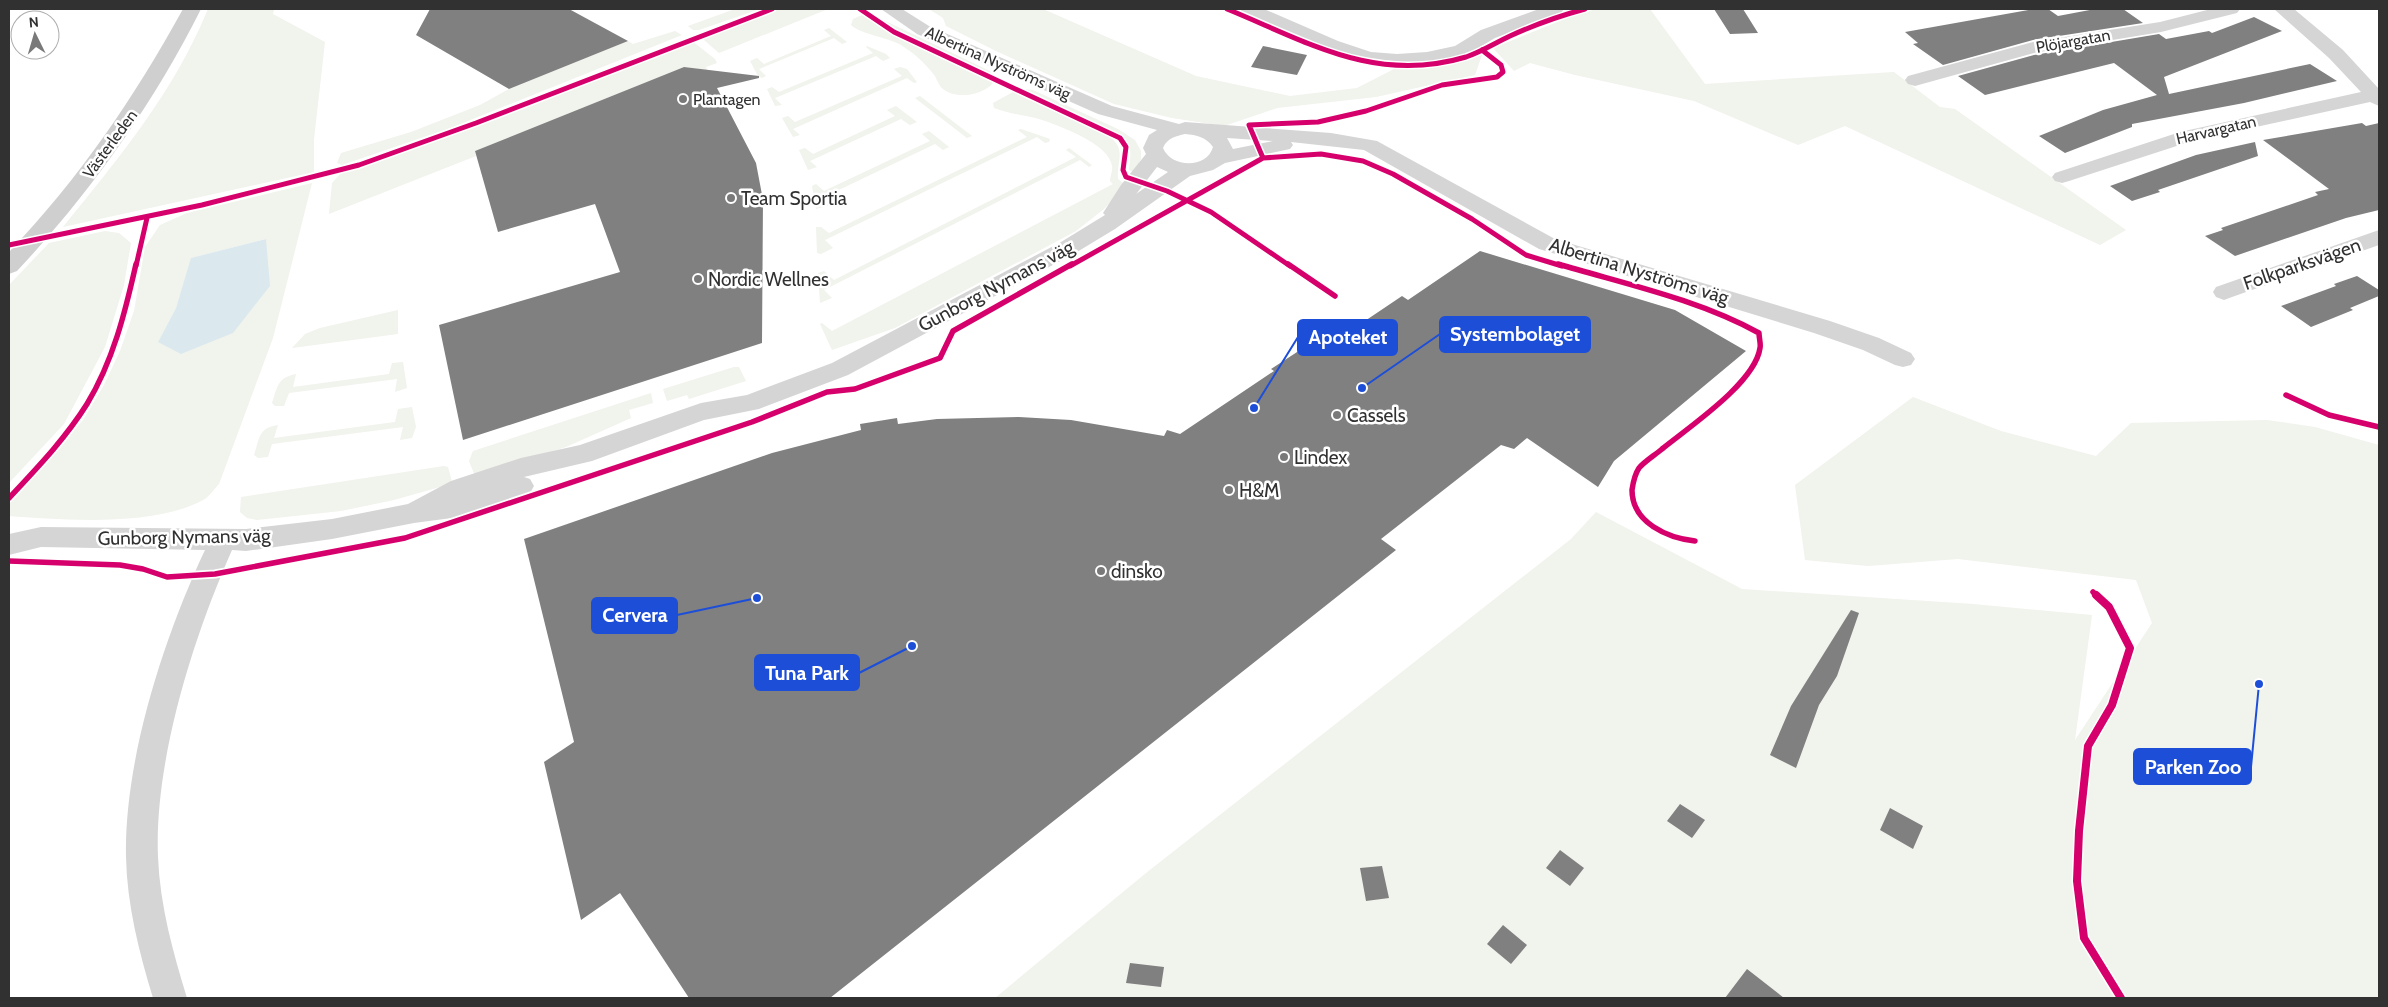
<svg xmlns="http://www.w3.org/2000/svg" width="2388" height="1007" font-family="Cabin,sans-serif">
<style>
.green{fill:#f1f3ed;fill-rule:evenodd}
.water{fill:#dbe9ee}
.building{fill:#808080}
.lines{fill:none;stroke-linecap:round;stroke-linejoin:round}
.minor{fill:#d5d5d5;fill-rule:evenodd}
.secondary{fill:#cfcfcf;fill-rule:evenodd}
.cycleway-far2-casing{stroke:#fff;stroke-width:8}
.cycleway-far1-casing{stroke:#fff;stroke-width:9}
.cycleway-casing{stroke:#fff;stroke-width:11}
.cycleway-far2{stroke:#d6006c;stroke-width:5}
.cycleway-far1{stroke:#d6006c;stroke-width:5.5}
.cycleway{stroke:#d6006c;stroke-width:8}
.poi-dot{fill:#797979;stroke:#fff;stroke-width:2}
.labels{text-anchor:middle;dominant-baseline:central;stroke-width:5;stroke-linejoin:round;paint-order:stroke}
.far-street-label{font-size:16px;fill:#313131;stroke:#fff}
.far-poi-label{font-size:16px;fill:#313131;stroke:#fff;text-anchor:start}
.poi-label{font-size:19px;fill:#313131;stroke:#fff;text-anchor:start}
.street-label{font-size:19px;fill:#313131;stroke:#fff}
.leader{fill:none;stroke:#1d4ed8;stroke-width:2}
.callout-dot{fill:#1d4ed8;stroke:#fff;stroke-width:2}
.callout{fill:#1d4ed8;stroke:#1d4ed8;stroke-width:2}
.callout-label{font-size:20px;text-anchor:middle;font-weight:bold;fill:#fff}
</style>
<rect width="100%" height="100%" fill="#fff"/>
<path class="green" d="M208,9H274L273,14L325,42L314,139V172L63,227C119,158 174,92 208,9Z
M735,9H760L699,30H693L688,26Z
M777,9H828L719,53L704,40L702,36Z
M929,9H1043L1196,76L1290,96L1357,88L1396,68L1482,55L1475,75L1376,97L1277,108L1224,126L1172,118L1114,104L996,51L946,26L943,18Z
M1597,9H1650L1705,84L1894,72L1940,107L1955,109L2126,230L2100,245L1845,126L1798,145L1694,101L1575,75L1530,63L1514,71L1493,48L1577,14Z
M862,15L904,41L993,83C983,95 957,100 943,89C940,87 937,80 935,76C925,63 915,54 901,45C887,37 860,34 851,25L853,19Z
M873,15L992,72L995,76L890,26Z
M829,28L847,42L842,44L834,38L759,69L766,76L762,78L758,76L750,61L757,58L764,64L831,36L824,30Z
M675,31L682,35L453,127L342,165L337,163L341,153L411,132L480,105L509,89L628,41L633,44Z
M692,41L715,59L717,63L706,67L707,70L684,67L475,151L476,156L329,214L332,183L340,174L474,126Z
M867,46L886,54L890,58L883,61L876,56L775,98L782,105L775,106L767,89L772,87L779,92L873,53L866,47Z
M900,67L907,69L917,82L914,83L907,78L793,129L800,135L793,137L782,118L788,116L795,122L902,76L894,69Z
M1024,89L1033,90L1118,129L1135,140L1141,151V159L1135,173L1129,170C1130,155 1134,146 1121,135Z
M1013,92L1110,137C1127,150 1116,162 1118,179L1126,185L1104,209L1076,231L895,328L832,350L820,324L822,323L832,331L1113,184L1110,181C1110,176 1113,171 1112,166C1110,144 1058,125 1039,119C1025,115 1009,114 994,108L993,103Z
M920,96L972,136L967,138L915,98Z
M896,106L917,122L910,125L901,119L810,161L817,167L808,170L799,150L805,148L813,154L895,116L887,110Z
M1021,129L1050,139L1049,142L1045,143L1037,137L825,240L833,248L821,254L817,253L816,227H821L829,233L1027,137L1018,130Z
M929,131L949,147L943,150L935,144L822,198L830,205L816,209L812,186L816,184L824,191L930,141L922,134Z
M1069,148L1092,165L1089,167L1080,160L824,290L832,298L820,303L818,273L824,271L834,280L1076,157L1066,150Z
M312,183L273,338L219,484C214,489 209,497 203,500C153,527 63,520 9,516V504L83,420L104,385L120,351L134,311L145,247L160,225L187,213ZM266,239L158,342L176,308L192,258Z
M105,231L119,233L131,243L124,285L105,347L64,424L9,483V285L49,243Z
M398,310V334L292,348L305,334L320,328Z
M403,362L407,388L395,392L397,379L289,393L284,406H275L272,403C278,386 277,378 296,374L293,387L389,374L392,363Z
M734,367H739L746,381L689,399L687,395L667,401L663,389Z
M651,393L653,403L629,410L631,418L566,447L475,476L469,461L473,451Z
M1913,397L2001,431L2096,456L2131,423L2267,420L2315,427L2379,445V998H995L1146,873L1571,539L1596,512L1742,589L1973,604L2092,615L2075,740L2152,623L2136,580L1958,559L1868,566L1805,560L1795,485Z
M412,407L416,427L412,438L400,440L403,427L272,444L268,457L258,458L254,455C260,438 258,428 278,425L274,438L395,422L398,409Z
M444,466L448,467L452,482L447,485L394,500L341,511L257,520L247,518L240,512L241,497Z"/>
<path class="water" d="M266,239L270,286L233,333L181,354L158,342L176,308L191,258Z"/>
<path class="building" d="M430,9H569L628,41L509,89L416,35Z
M1714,9H1743L1758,33L1730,34Z
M2034,9H2048L2058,16L2095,9H2123L2143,23L2033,40L1943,65L1913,44L1918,43L1905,32Z
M2254,17L2282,31L2164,77L2169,94L2310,64L2337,81L2244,103L2132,124V127L2065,153L2039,136L2103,110L2157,95L2114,63L1985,95L1958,76L2034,55L2159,34L2166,39L2209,31L2212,33Z
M1263,46L1307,55L1297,75L1251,67Z
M684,67L759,76V78L717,88L756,163L763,200L762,343L463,440L439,325L620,272L595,204L498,232L475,151Z
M2362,123L2366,126L2379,123V210L2346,218L2235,256L2205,236L2223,230L2221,228L2318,195L2315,192L2329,189L2263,140Z
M2255,142L2258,156L2158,190L2160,192L2132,201L2110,186L2196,155Z
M1480,251L1675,310L1746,351L1614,461L1598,487L1527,438L1514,449L1501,445L1381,539L1396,550L830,998H689L620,893L581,920L544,762L574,742L524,539L772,453L861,430L860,424L897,418L898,424L937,419L1019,417L1071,420L1164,436L1167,430L1180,434L1274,371L1271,369L1337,326L1347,333L1402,296L1408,300Z
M2357,276L2379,290V296L2350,308L2353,310L2311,327L2281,306L2336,286L2334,284Z
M1851,610L1859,613L1837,676L1819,705L1796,768L1770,755L1791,706Z
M1680,804L1705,820L1692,838L1667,821Z
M1890,808L1923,826L1913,849L1880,830Z
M1560,850L1584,868L1570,886L1546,868Z
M1382,866L1389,898L1366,901L1360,868Z
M1503,925L1527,945L1511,964L1487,944Z
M1130,963L1164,967L1161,987L1126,983Z
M1747,969L1784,998H1725Z"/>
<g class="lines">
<path class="minor" d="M881,9H902L929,26L1112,106L1179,124L1185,122L1331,133L1377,141L1555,239L1830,321L1879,338L1911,353L1915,359L1911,365L1903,367L1895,365L1863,350L1814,333L1539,249L1364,150L1291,142L1293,145L1290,149L1225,163L1213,170L1190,176L1115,229L1077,252L848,375L759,409L704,420L592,461L524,477L530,479L534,486L530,493L467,516L414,523L332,539L246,551L232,550C193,638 154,761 158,857C160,906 173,952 187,998H153C139,952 127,905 126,857C124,760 164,637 205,550L41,547L9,555V534L41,527L246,529L332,519L408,504L451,481L521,458L580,445L701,403L747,395L832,363L1061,242L1105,215L1103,213L1121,185L1146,154L1143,148L1149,135L1157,130L1098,114L917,34ZM1185,134C1197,135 1206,137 1213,147C1207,169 1171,168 1163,148C1167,138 1176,136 1185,134ZM1227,138L1273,141L1233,149ZM1157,167L1168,172L1136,194L1137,193Z
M1240,9H1264L1338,41L1371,52L1397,54L1427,52L1455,46L1481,30L1539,9H1564L1561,13L1495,38L1468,54L1427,64L1397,66L1369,63L1324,49L1243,13Z
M2211,9H2240L2237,13L2161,32L2034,53L1915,86L1908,84L1905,80L1908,76L2033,42L2160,22Z
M2274,9H2294L2343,50L2379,89V106L2370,102L2192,141L2069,181L2062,183L2055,181L2052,177L2055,173L2180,132L2361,92L2329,58Z
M2379,230V245L2232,297L2224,300L2216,297L2213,292L2216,287Z"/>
<path class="secondary" d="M183,9H201C152,106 91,192 17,271L9,274V252C79,179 134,98 183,9Z"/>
<g class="cycleway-far2-casing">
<path id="cycleway-far2" d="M860,9L894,32L1120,138L1126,147L1123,170L1126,177L1167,191L1211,212L1290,266
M1227,9C1308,42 1375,84 1466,57C1481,52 1495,43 1510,36C1534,25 1559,16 1585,9
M1263,158L1249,125L1318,122L1366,111L1442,85L1497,77L1503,72L1501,65L1482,50
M9,245L202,205L359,165L476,123L772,9
M136,266L147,218
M1070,266L1263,158L1321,154L1363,161L1393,174L1472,219L1526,255L1562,266"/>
</g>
<g class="cycleway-far1-casing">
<path id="cycleway-far1" d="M1288,264L1335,296
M1558,264C1625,284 1697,299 1759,333C1759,338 1761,344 1760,348C1755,383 1689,427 1662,449C1655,455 1645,461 1639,468C1635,474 1633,483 1632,490C1632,523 1668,538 1695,541
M2286,395L2329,415L2379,427
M9,498C37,468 65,439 87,404C113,361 125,313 136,264
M9,561L120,565L143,569L167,577L215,574L405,538L752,422L827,392L855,389L940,358L953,331L1072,264
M2093,592L2097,596"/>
</g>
<g class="cycleway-casing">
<path id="cycleway" d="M2096,595L2109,607L2130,648L2112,705L2088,746L2079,831L2077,881L2084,938L2121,998"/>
</g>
<use href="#cycleway-far2" class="cycleway-far2"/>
<use href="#cycleway-far1" class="cycleway-far1"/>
<use href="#cycleway" class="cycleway"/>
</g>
<g class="poi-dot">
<circle cx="683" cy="99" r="5"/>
<circle cx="731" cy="198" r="5"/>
<circle cx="698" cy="279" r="5"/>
<circle cx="1337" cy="415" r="5"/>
<circle cx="1284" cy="457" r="5"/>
<circle cx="1229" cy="490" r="5"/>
<circle cx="1101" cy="571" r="5"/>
</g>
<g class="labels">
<g class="far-street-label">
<text transform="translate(2073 41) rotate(-10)">Plöjargatan</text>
<text transform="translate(998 63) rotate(24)">Albertina Nyströms väg</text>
<text transform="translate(2216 130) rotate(-13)">Harvargatan</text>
<text transform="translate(110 144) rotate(-54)">Västerleden</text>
</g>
<g class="far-poi-label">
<text x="693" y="99">Plantagen</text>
</g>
<g class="poi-label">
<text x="741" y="198">Team Sportia</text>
<text x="708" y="279">Nordic Wellnes</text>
<text x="1347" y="415">Cassels</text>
<text x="1294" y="457">Lindex</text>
<text x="1239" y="490">H&amp;M</text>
<text x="1111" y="571">dinsko</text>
</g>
<g class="street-label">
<text transform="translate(2302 264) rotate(-19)">Folkparksvägen</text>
<text transform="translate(1639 271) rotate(17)">Albertina Nyströms väg</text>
<text transform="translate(996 286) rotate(-28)">Gunborg Nymans väg</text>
<text transform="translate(184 537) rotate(-1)">Gunborg Nymans väg</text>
</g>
</g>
<path class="leader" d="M1362 388L1440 334M1254 408L1298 337M757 598L677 615M912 646L859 673M2259 684L2251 767"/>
<g class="callout-dot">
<circle cx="1362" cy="388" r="5"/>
<circle cx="1254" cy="408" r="5"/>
<circle cx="757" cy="598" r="5"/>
<circle cx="912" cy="646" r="5"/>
<circle cx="2259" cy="684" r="5"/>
</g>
<g class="callout">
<rect x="1440" y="317" width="150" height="35" rx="5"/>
<rect x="1298" y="320" width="99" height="35" rx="5"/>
<rect x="592" y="598" width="85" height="35" rx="5"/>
<rect x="755" y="655" width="104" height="35" rx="5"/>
<rect x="2134" y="749" width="117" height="35" rx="5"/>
</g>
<g class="callout-label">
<text x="1515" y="341">Systembolaget</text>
<text x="1348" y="344">Apoteket</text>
<text x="635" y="622">Cervera</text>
<text x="807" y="680">Tuna Park</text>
<text x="2193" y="774">Parken Zoo</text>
</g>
<rect width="2388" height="1007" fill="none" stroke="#313131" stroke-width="20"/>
<g transform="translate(35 35) rotate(355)"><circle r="24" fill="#ffffff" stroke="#adadad"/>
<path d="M0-4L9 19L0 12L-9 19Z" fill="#797979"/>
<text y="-8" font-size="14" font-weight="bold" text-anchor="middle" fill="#313131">N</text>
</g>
</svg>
